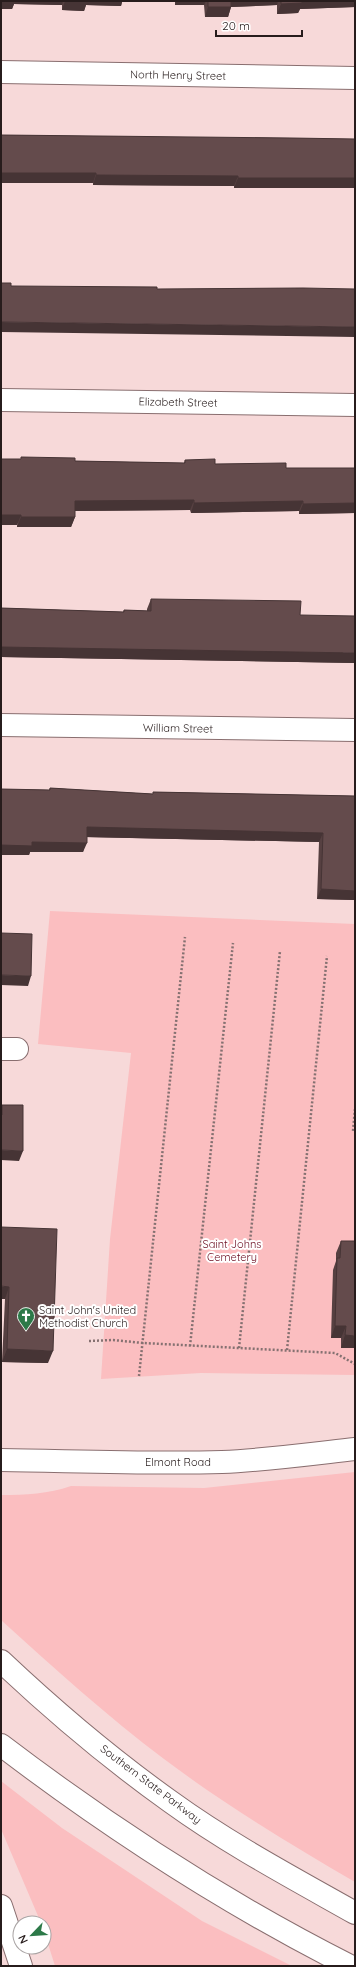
<svg xmlns="http://www.w3.org/2000/svg" width="356" height="1967" font-family="Quicksand,sans-serif">
<style>
.green{fill:#fbbec0}
.lines{fill:none;stroke-linecap:round;stroke-linejoin:round}
.minor-casing{stroke:#896e6f;stroke-width:24}
.major-casing{stroke:#896e6f;stroke-width:24}
.highway-casing{stroke:#896e6f;stroke-width:24}
.path{stroke:#857171;stroke-width:2.5;stroke-dasharray:2 2;stroke-linecap:butt}
.minor{stroke:#fff;stroke-width:22}
.major{stroke:#fff;stroke-width:22}
.highway{stroke:#fff;stroke-width:22}
.wall{fill:#564041}
.shaded-wall{fill:#463435}
.building{fill:#644b4c;stroke:#463435}
.labels{text-anchor:middle;dominant-baseline:central;stroke-width:4;stroke-linejoin:round;paint-order:stroke}
.street-label{font-size:11px;fill:#271c1c;stroke:#fff}
.park-label{font-size:11px;fill:#6d0e22;stroke:#fff}
.poi-label{font-size:11px;fill:#271c1c;stroke:#fff;text-anchor:start}
</style>
<rect width="100%" height="100%" fill="#f7d9d9"/>
<path class="green" d="M50,911L355,924V1375L201,1373L101,1379L110,1239L131,1053L38,1044Z
M355,1472V1882C290,1844 225,1805 164,1759C107,1716 54,1668 1,1620V1495C26,1495 48,1494 71,1486L204,1488Z
M1,1781L62,1828L202,1921L292,1966H55L44,1931V1923H41L1,1829Z"/>
<g class="lines">
<g class="minor-casing">
<path id="minor" d="M1,72L355,78
M1,400L355,405
M1,725L355,730
M1,1049H17"/>
</g>
<g class="major-casing">
<path id="major" d="M1,1460C75,1461 149,1464 222,1462C267,1460 311,1454 355,1449"/>
</g>
<g class="highway-casing">
<path id="highway" d="M1,1661C54,1711 112,1760 171,1802C229,1844 293,1878 355,1913
M1,1745C110,1828 227,1904 350,1966
M1,1906L21,1966"/>
</g>
<path class="path" d="M355,1109L353,1131H355
M89,1341L113,1340L143,1343L335,1353L355,1364
M190,1346L233,943
M239,1348L280,951
M287,1350L327,956
M139,1376L185,937"/>
<use href="#minor" class="minor"/>
<use href="#major" class="major"/>
<use href="#highway" class="highway"/>
</g>
<path class="wall" d="M1,1H134L133,2H122L121,6L86,5L84,11L62,10V5L14,4L12,9Z
M175,1H355V7L300,9L298,13L277,14V5L231,7L228,17H205L204,5H175Z
M1,135L355,139V188H234V186L93,185V183H1Z
M21,457L75,461L184,463L185,460L215,464L286,468H355V513L299,514V511L191,513L190,510L75,511V517L71,527H17L21,459Z
M151,599L300,615L355,663L1,657V608L123,612L124,610L147,611V609Z
M50,788L153,794V792L355,796V900L317,899L319,842L87,837L83,852H30L29,855H1V789L49,790Z
M1,1227L48,1363L2,1362L5,1299Z
M341,1241L355,1348H341V1338H331L333,1270L336,1261V1253Z"/>
<path class="shaded-wall" d="M1,1H63L62,5L14,4L12,9H1Z
M65,1H134L133,2H122L121,6L86,5L84,11L62,10Z
M176,1H206L204,5H175Z
M230,1H278L277,5L231,7L228,17H205L208,7Z
M301,1H355V7L300,9L298,13L277,14L281,4Z
M1,173H96L93,183H1Z
M96,175L238,176L234,186L93,185Z
M238,178H355V188H234Z
M1,322L355,327V337L1,332Z
M194,500L190,510L71,511L75,501Z
M303,501L299,511L191,513L194,503Z
M355,503V513L299,514L303,504Z
M1,515H21L17,525H1Z
M21,517H75L71,527H17Z
M1,647L355,653V663L1,657Z
M87,827L323,833L319,842L83,837Z
M32,842L87,843L83,852H30L29,855H1V845Z
M321,889L355,891V900L317,899Z
M1,975L31,976L28,986L1,985Z
M1,1150L23,1151L19,1161L1,1160Z
M1,1286L9,1287L5,1299H1Z
M335,1326H346L341,1338H331Z
M345,1335L355,1336V1348H341Z
M7,1349L53,1351L48,1363L2,1362Z"/>
<path class="building" d="M208,1H231V7H208Z
M281,1H302V3L281,4Z
M1,135L291,138L355,139V178H238V176L96,175V173H1Z
M1,283H11V286L157,287V289L303,288L355,289V327L1,322Z
M21,457L75,458V461L185,463V460L215,459V464L286,463V468H355V503L303,504V501L194,503V500L75,501V517H21V515H1V459H21Z
M151,599L301,601L300,615L355,616V653L1,647V608L124,612V610L151,611Z
M50,788L153,794V792L355,796V891L321,889L323,833L87,827V843L32,842V846L1,845V789L50,790Z
M1,933L32,934L31,976L1,975Z
M2,1105H23V1151L1,1150V1115H2Z
M1,1227L57,1229L53,1351L7,1349L9,1287L1,1286Z
M341,1241H355V1336L345,1335L346,1326H335L337,1258H340Z"/>
<defs>
<g id="church-pin" transform="scale(0.9)"><path d="M0 17L-7.5 6A9.5 9.5 0 1 1 7.5 6Z" fill="#2c7948" stroke="#fff"/><path d="M-1.2-6h2.4v3.5h3.3v2.4h-3.3V6h-2.4V-.1h-3.3v-2.4h3.3Z" fill="#fff"/></g>
</defs>
<g fill-rule="evenodd">
<use href="#church-pin" x="26" y="1316"/>
</g>
<g class="labels">
<g class="street-label">
<text transform="translate(178 75) rotate(1)">North Henry Street</text>
<text transform="translate(178 402) rotate(1)">Elizabeth Street</text>
<text transform="translate(178 728) rotate(1)">William Street</text>
<text x="178" y="1462">Elmont Road</text>
<text transform="translate(151 1784) rotate(37)">Southern State Parkway</text>
</g>
<g class="park-label">
<text x="232" y="1244">Saint Johns<tspan x="232" dy="13">Cemetery</tspan></text>
</g>
<g class="poi-label">
<text x="39" y="1310">Saint John's United<tspan x="39" dy="13">Methodist Church</tspan></text>
</g>
</g>
<rect width="356" height="1967" fill="none" stroke="#271c1c" stroke-width="4"/>
<g transform="translate(32 1935) rotate(245)"><circle r="19" fill="#ffffff" stroke="#a9a4a4"/>
<path d="M0-3L7 15L0 10L-7 15Z" fill="#2c7948"/>
<text y="-6" font-size="11" font-weight="bold" text-anchor="middle" fill="#271c1c">N</text>
</g>
<path d="M216 30v6h86v-6" fill="none" stroke="#271c1c" stroke-width="2"/>
<text x="222" y="30" font-size="12" fill="#271c1c" stroke="#ffffff" stroke-width="3" paint-order="stroke">20 m</text>
</svg>
